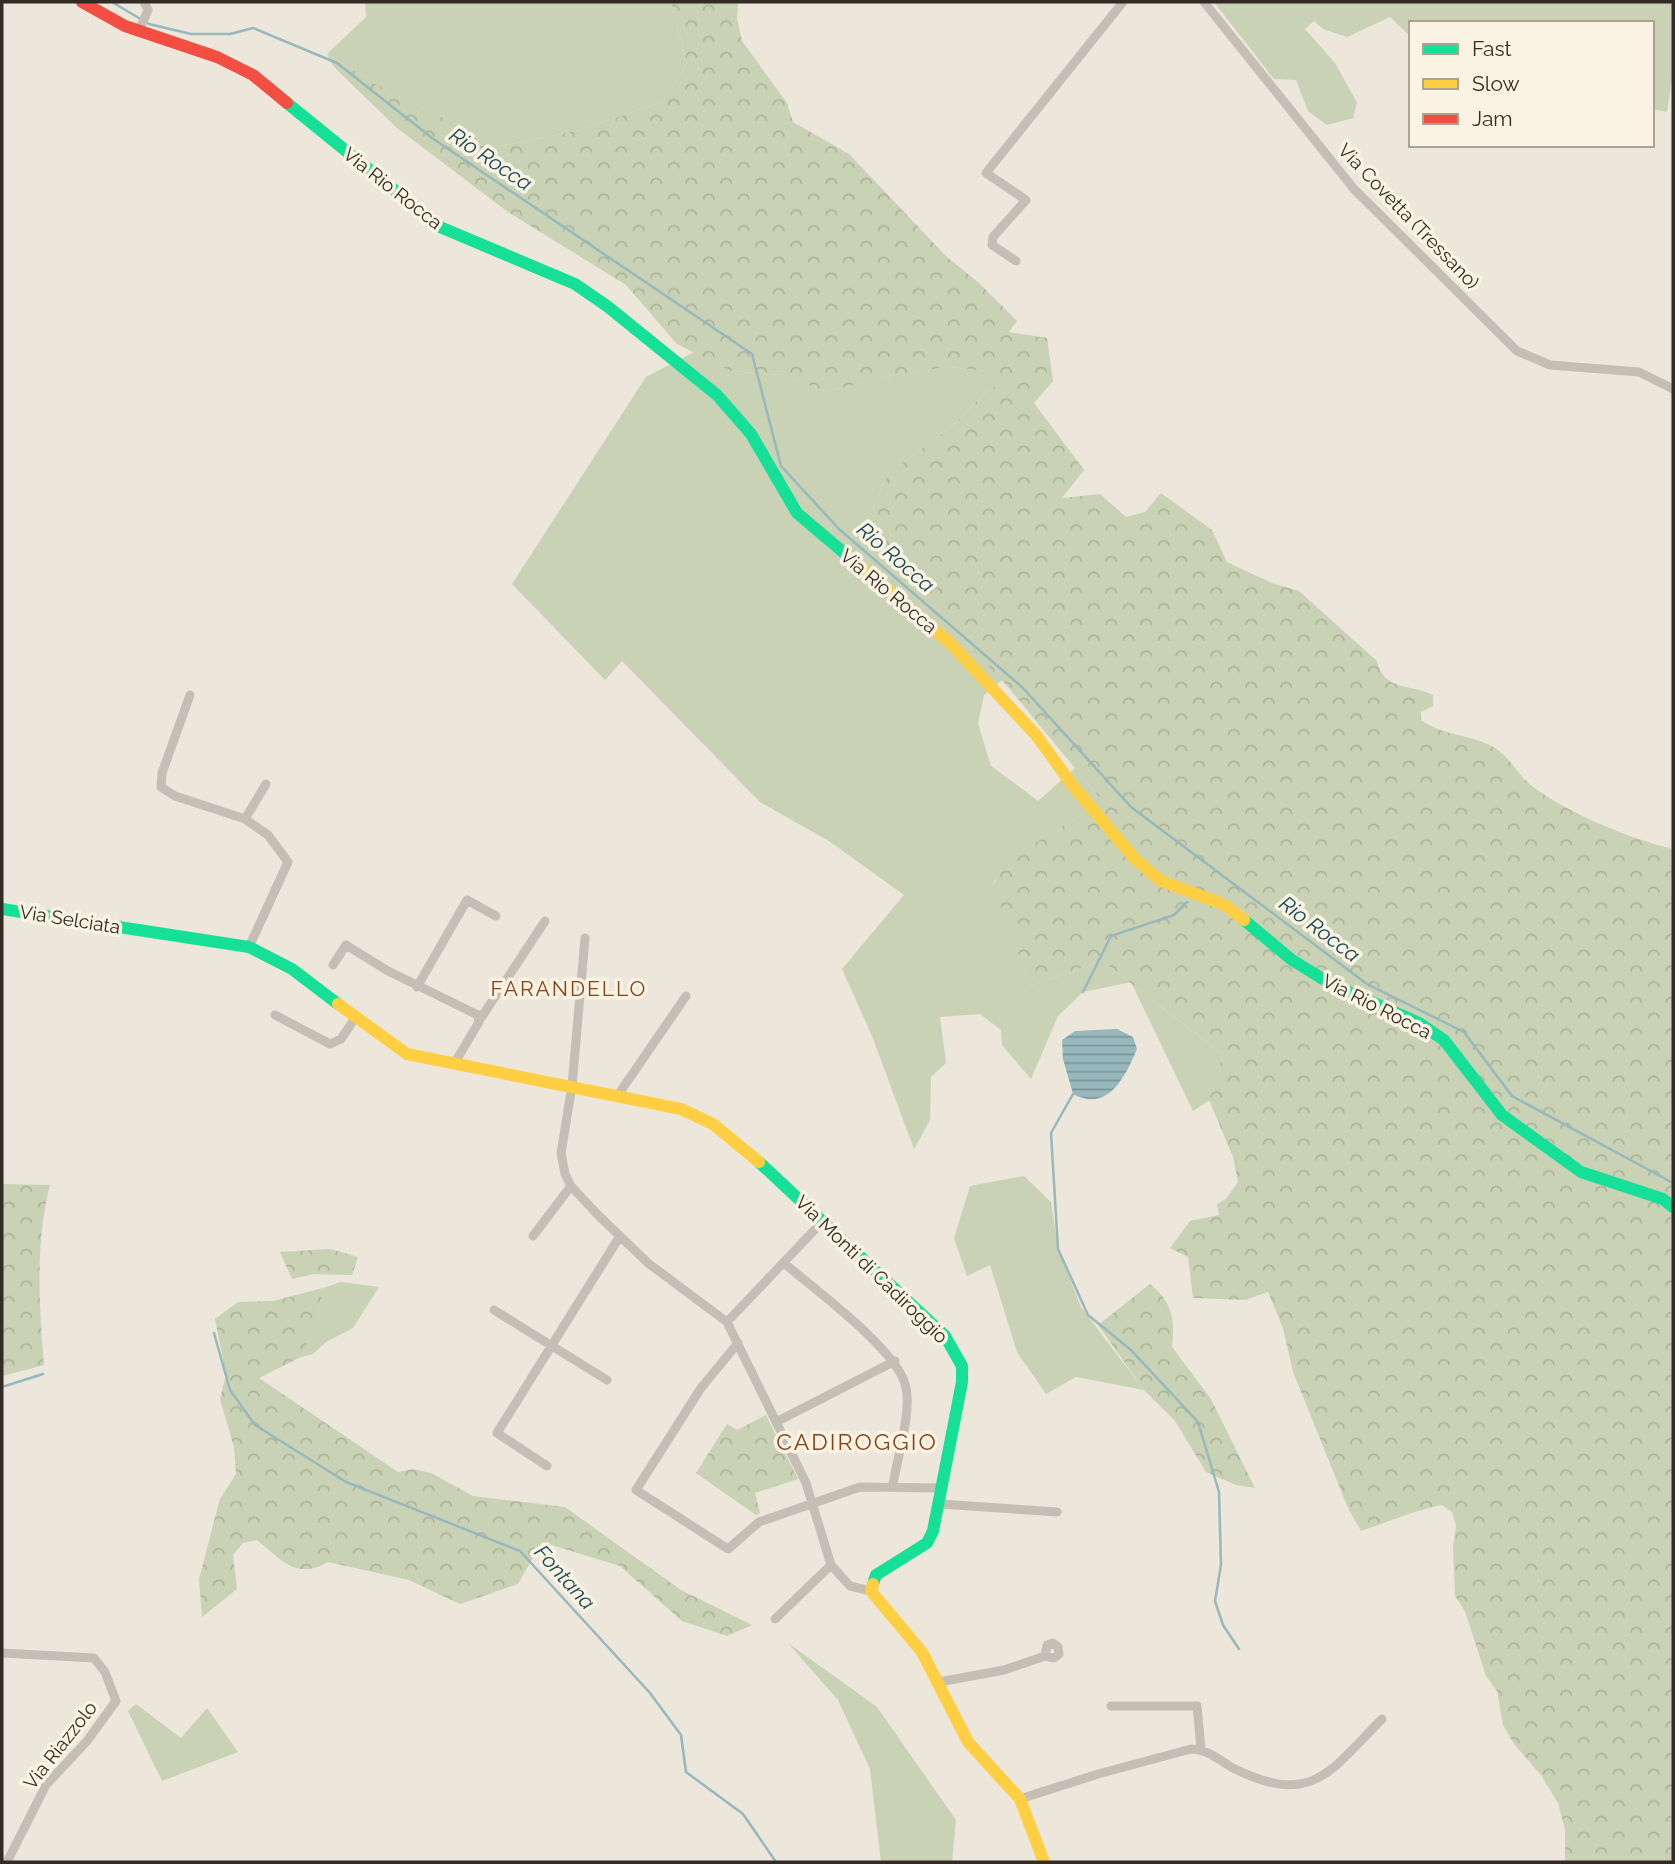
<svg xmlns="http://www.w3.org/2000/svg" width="1675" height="1864" font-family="Raleway,sans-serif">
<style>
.grass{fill:#c9d2b4}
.forest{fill:url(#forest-crowns)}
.water{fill:url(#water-rules)}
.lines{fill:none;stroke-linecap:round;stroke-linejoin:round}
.stream{stroke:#97b8bd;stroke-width:2.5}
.street{stroke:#c4beb5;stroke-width:9}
.fast{stroke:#16e098;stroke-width:12}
.slow{stroke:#ffcf43;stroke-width:12}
.jam{stroke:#f24e42;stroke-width:12}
.labels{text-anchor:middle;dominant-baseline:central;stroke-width:7;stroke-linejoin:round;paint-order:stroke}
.street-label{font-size:19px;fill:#342b24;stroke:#faf2e2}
.water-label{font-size:21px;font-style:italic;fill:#184a57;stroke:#faf2e2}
.neighbourhood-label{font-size:21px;letter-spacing:2px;fill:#86431a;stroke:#faf2e2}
.quarter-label{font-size:23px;letter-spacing:2px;fill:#86431a;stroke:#faf2e2}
</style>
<defs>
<pattern id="forest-crowns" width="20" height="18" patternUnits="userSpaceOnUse" patternTransform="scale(1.75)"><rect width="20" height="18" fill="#c9d2b4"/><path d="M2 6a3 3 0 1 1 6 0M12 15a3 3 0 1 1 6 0" fill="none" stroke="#adb49b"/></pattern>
<pattern id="water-rules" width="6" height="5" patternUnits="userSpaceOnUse" patternTransform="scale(1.75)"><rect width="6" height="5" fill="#97b8bd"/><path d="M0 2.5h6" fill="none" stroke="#7c9699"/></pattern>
</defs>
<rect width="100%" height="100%" fill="#ece6db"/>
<path class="grass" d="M365,2H671L687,64L662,102L580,130L500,146L384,89L327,54L366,17Z
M1214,2H1673V70L1667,112L1652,109V23H1411V37L1390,17L1347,37L1323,29L1314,21L1305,29L1335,63L1357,103L1353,118L1327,125L1308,111L1296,80L1274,79Z
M694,352L731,371L783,375L825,392L895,375L948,367L987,371L1008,379L987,391L949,429L889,472L862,533L1002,680L984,695L978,724L991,766L1038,801L1075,768L1103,802L1008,860L993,884L1030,986L1102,961L1257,1081L1235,1084L1193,1111L1131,982L1083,992L1058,1016L1031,1079L1002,1045L1001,1030L980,1014L940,1017L946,1063L931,1077L930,1120L914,1149L872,1036L842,969L904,895L829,841L760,802L622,661L605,680L512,584L646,377Z
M1024,1176L1051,1202L1058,1249L1081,1307L1144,1390L1076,1377L1046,1394L1017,1352L990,1265L967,1276L954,1238L970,1186Z
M341,1282L379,1287L353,1328L326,1342L313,1354L301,1357L315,1328L323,1288Z
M788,1643L877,1707L956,1820L952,1862H881L870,1769L838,1700Z
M136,1704L181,1738L207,1708L238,1752L162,1781L128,1711Z"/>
<path class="forest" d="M671,2H738L737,19L742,41L787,103L793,122L849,154L946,256L979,283L1017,321L1009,332L1047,338L1053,381L1034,403L1084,470L1062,498L1100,494L1126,517L1145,512L1161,493L1212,530L1227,562L1272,583L1299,591L1377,661C1383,691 1411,684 1433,695V706L1421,712V720C1443,736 1471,734 1495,748C1511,758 1518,776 1532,786C1565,812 1633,840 1673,849V1862H1565V1830L1558,1803L1541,1775L1514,1744L1503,1725L1497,1691L1486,1676L1465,1611L1455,1596L1453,1547L1456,1526L1452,1512L1442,1505C1415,1510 1388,1522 1361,1531L1348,1508L1293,1372L1283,1328L1268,1292L1245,1300L1193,1298L1188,1257L1170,1248L1190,1221L1219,1215L1217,1204L1226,1199L1238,1182L1233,1157L1209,1100L1221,1071V1053L1102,961L1030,986L993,885L1007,860L1103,802L1008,687L862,533L889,472L949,429L987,391L1007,379L987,371L948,367L895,375L825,392L783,375L731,371L677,344L626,285L508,212L397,128L334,67L327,54L384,89L501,146L580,130L662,102L687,64Z
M2,1184L50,1185C35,1243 39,1306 44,1365L2,1376Z
M330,1249L358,1257L352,1275L314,1274L292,1279L280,1252Z
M1150,1284C1173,1303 1175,1319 1172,1347L1211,1399L1255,1488L1236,1485L1206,1472L1175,1421L1144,1390L1098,1325Z
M323,1288L315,1328L301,1357L259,1378L398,1472L413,1469L431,1473L473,1496L565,1507L681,1590L752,1625L727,1636L682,1621L620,1566L542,1542L518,1584L460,1604L409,1580L328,1562C296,1581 281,1559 257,1540L243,1543L233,1555L237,1589L202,1617L199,1579L220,1499L236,1474L234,1447L220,1399L226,1374L215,1319L238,1302L273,1301Z
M766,1415L798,1479L755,1493L760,1513L756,1515L696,1473L727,1424L737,1430Z"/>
<path class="water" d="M1117,1029L1133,1037L1137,1049C1125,1077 1108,1113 1073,1094L1063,1059L1062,1040L1075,1031Z"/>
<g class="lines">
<path class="stream" d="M112,2L149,24L191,34H230L253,28L337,63L432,138L752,354L781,466L839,529L1023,688L1131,807L1367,984L1464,1032L1512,1096L1673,1183
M1083,992L1111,936L1174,915L1187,902
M1073,1094L1051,1133L1058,1249L1088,1315L1131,1350L1198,1422L1219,1492L1221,1565L1215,1601L1223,1625L1239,1649
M214,1333L230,1390L255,1425L346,1482L520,1551L650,1693L681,1735L686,1772L743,1814L776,1862
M2,1387L43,1374"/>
<path class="street" d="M1204,2L1354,189L1517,351L1550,365L1639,372L1673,389
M141,26L148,10L144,2
M1016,261L992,245L993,237L1026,200L986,173L1123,2
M190,695L162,773L161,787L175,796L245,819
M585,938L572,1086L561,1153L565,1174L571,1186L596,1213L648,1263L727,1322L806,1483L831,1565L850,1586L871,1591
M249,947L288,862L268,835L245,819L266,784
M333,965L346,945L388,971L478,1015L479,1022L454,1064
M417,987L467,900L496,916
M275,1015L330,1044L341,1039L355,1018
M481,1018L545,921
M618,1095L686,996
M533,1236L571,1186
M784,1263C814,1289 896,1349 905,1384C913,1409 897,1458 893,1485
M494,1310L607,1380
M727,1322L822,1222
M738,1343L701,1388L636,1490L728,1549L759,1522L860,1487L942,1488
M776,1422L895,1361
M547,1466L497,1433L620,1236
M940,1504L1057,1512
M775,1619L831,1565
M2,1653L94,1658L105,1672L116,1701L87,1741L46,1785L7,1862
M939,1682L1004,1670L1045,1656L1054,1658L1059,1654L1058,1647L1053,1643L1047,1645L1045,1656
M1111,1706H1197L1201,1749
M1020,1799L1098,1774L1191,1749C1208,1749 1220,1761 1235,1769C1313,1807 1330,1771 1382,1719"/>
<path class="fast" d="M287,103L440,227L575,284L607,306L717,395L751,434L797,513L849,557
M2,909L249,947L292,969L338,1004
M1244,920L1292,960L1331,984L1419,1023L1444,1040L1502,1115L1581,1172L1663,1199L1673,1207
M759,1162L945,1336L962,1366V1382L933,1531L927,1543L876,1575L873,1584"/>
<path class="slow" d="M849,557L950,643L1036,735L1073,786L1135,859L1161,881L1225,905L1244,920
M338,1004L407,1054L681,1109L713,1124L759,1162
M873,1584L871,1591L922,1652L968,1742L1020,1799L1044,1862"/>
<path class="jam" d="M82,2L125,26L217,57L253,75L287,103"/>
</g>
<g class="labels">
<g class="street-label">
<text transform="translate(393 188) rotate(38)">Via Rio Rocca</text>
<text transform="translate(1409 216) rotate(46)">Via Covetta (Tressano)</text>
<text transform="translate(889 591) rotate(40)">Via Rio Rocca</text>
<text transform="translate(70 919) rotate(9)">Via Selciata</text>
<text transform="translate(1377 1006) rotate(27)">Via Rio Rocca</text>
<text transform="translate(872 1269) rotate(44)">Via Monti di Cadiroggio</text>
<text transform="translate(60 1745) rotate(-52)">Via Riazzolo</text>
</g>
<g class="water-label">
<text transform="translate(491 159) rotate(34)">Rio Rocca</text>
<text transform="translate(896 557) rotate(41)">Rio Rocca</text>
<text transform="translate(1320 929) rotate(37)">Rio Rocca</text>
<text transform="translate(565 1577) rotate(48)">Fontana</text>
</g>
<g class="neighbourhood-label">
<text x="569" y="988">FARANDELLO</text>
</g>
<g class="quarter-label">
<text x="857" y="1441">CADIROGGIO</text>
</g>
</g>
<rect width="1675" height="1864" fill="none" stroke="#342b24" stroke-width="7"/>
<rect x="1409" y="21" width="245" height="126" fill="#faf2e2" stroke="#aba296" stroke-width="2"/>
<rect x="1423" y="44" width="35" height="10" fill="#16e098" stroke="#aba296" stroke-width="2"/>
<text x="1472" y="56" font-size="21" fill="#342b24">Fast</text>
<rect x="1423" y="79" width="35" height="10" fill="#ffcf43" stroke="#aba296" stroke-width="2"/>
<text x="1472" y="91" font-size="21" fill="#342b24">Slow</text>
<rect x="1423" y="114" width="35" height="10" fill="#f24e42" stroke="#aba296" stroke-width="2"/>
<text x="1472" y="126" font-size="21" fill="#342b24">Jam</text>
</svg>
